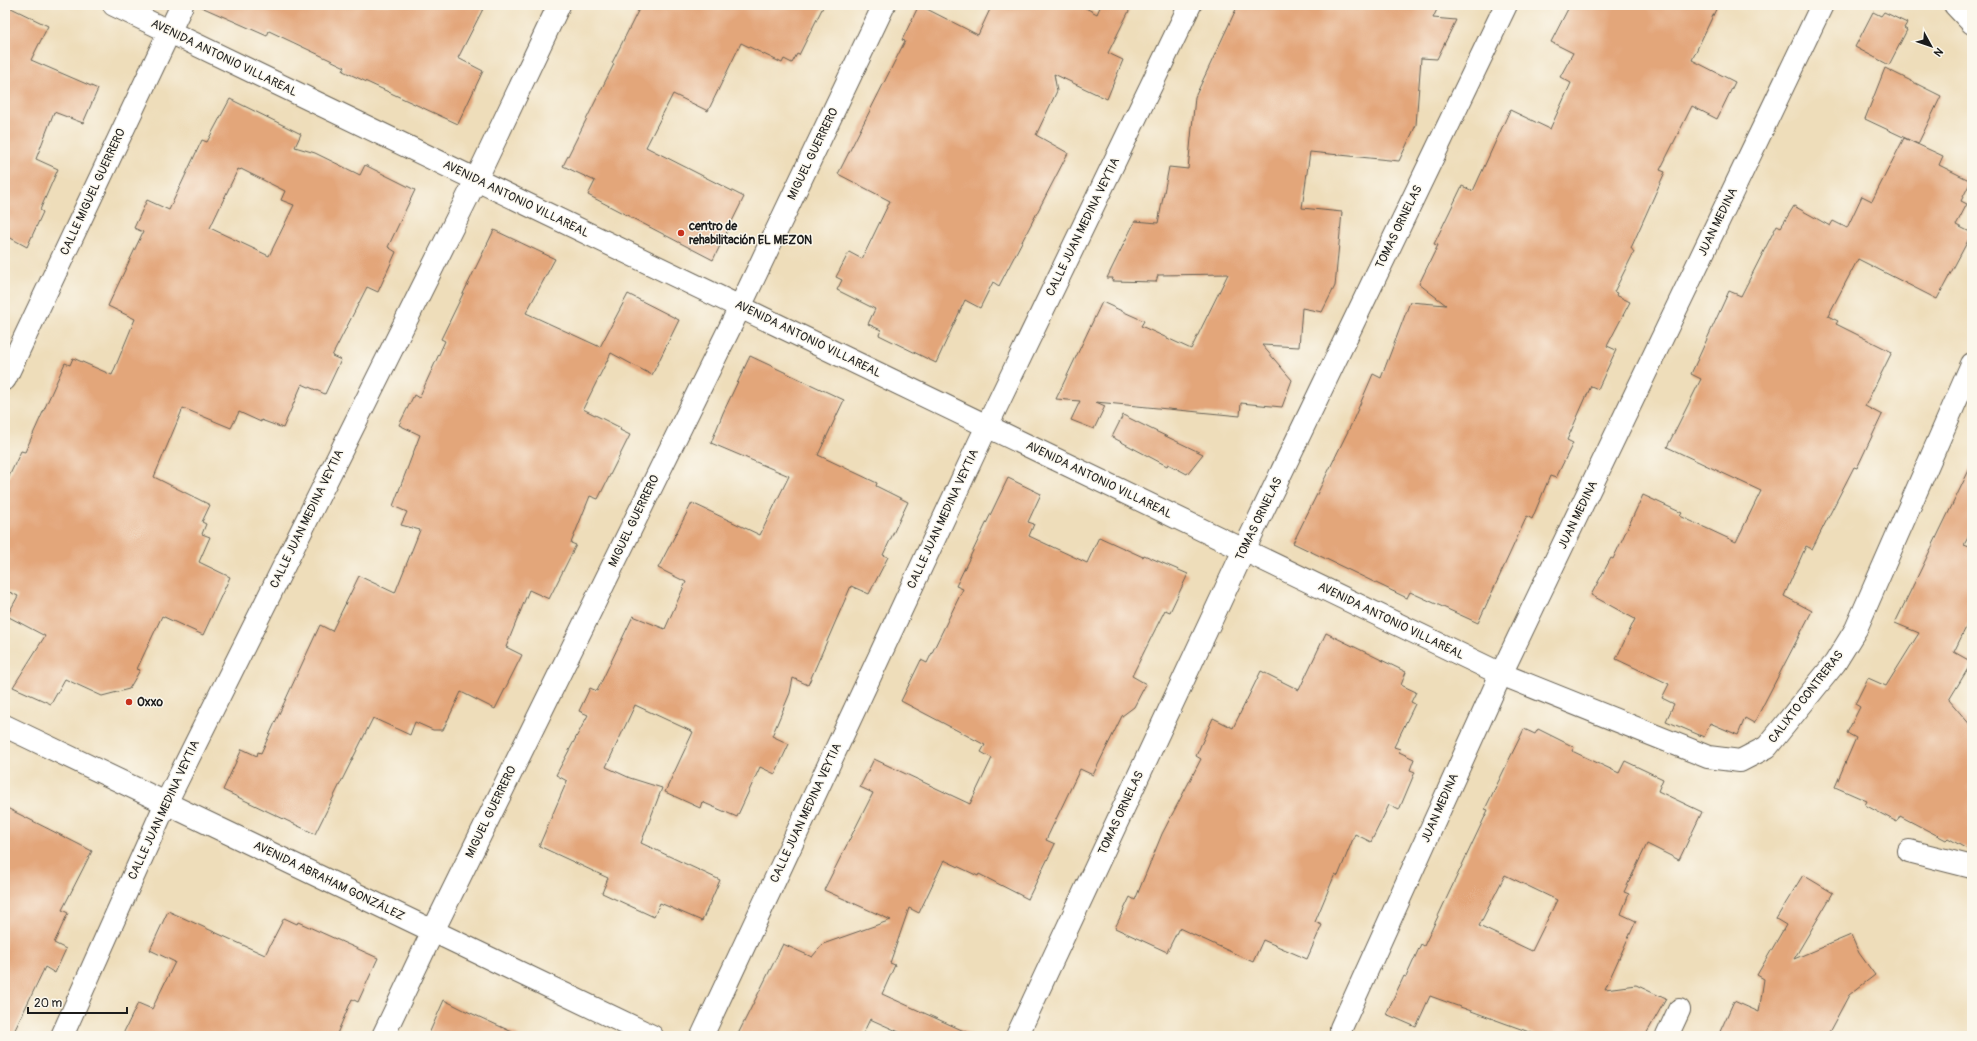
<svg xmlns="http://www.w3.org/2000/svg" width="1977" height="1041" font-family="Pangolin,sans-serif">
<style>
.building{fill:#e3a67a;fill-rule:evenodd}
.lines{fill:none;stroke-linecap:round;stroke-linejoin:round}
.minor-casing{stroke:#666053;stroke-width:24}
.tertiary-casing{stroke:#666053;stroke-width:24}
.secondary-casing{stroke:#666053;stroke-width:24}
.minor{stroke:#fff;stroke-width:22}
.tertiary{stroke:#fff;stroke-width:22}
.secondary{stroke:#fff;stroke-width:22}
.poi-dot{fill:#c8321e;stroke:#fbf7ec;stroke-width:1.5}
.labels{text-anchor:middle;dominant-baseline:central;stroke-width:3;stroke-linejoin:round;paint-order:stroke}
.street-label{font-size:12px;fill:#1c1c1c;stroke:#fbf7ec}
.poi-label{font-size:12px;font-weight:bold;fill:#1c1c1c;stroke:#fbf7ec;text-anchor:start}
</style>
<rect width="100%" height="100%" fill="#fbf7ec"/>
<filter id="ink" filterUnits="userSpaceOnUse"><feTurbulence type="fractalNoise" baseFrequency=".025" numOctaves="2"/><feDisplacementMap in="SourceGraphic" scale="8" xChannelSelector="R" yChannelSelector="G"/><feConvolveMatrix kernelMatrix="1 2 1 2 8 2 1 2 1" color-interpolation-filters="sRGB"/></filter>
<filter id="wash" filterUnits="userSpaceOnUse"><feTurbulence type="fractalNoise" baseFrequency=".012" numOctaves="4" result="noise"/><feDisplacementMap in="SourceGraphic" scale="16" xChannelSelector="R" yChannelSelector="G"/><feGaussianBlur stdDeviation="0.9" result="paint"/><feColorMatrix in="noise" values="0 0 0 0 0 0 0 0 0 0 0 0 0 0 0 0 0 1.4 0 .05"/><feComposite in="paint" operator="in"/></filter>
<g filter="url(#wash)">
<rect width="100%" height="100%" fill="#eeddba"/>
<g id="blocks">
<path class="building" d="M5,5L48,26L31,60L98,89L83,123L54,112L36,159L58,169L40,210L43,212L27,247L5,235Z
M197,5H485L458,58L483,71L458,124L343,71L345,67L269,31L267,36Z
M641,5H824L799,55L797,54L792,63L784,59L782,63L741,43L708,111L673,94L646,147L744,197L713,260L588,195L595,181L563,166L614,64L612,63Z
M919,5L978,35L992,5H1080L1097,14L1101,5H1132L1108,53L1123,60L1107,99L1054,74L1057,91L1036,135L1068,153L999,286L993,282L980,308L965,300L936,363L879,335L881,330L868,324L875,309L837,290L842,280L836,277L849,252L862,259L890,201L838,174L905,41L902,40Z
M1238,5H1439L1433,18L1456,20L1437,59L1421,58L1416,125L1399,161L1310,152L1302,208L1342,212L1335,286L1322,312L1302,308L1299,347L1262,345L1292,380L1282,407L1241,403L1240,416L1096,402L1105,406L1094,429L1071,420L1080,401L1056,399L1102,302L1144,321L1141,326L1191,349L1228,274L1158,275L1156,282L1112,281L1113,278H1107L1135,221L1158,223L1169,167L1188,169L1195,97Z
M1570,5H1718L1692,60L1735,82L1717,119L1692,106L1660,170L1665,172L1631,248L1634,252L1614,292L1617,293L1616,295L1630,302L1607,346L1616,350L1598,389L1591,386L1567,440L1573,443L1556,478L1550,476L1532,519L1527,516L1478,623L1410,592L1407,598L1293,543L1351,425L1373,374L1381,378L1410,302L1446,305L1419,284L1438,245L1434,244L1462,186L1473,191L1510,110L1550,129L1571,83L1560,77L1573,53L1551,42Z
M1873,12L1881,16L1884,12L1907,23L1904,28L1907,30L1889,65L1855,47Z
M1885,68L1941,96L1918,144L1865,119Z
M230,99L301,134L295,147L315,153L360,175L365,165L415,190L388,247L396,252L378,292L367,287L332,356L341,360L325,394L302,384L283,428L261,420V422L239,412L231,428L183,408L154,477L210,505L202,522L206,524L202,534L210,537L199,562L230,577L203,635L162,616L137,669L140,670L129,689L102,696L65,679L51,704L13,687L45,636L7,616L18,596L5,590V485L21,451L25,452L65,363L70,365L73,358L112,375L135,319L108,306L143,232L134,228L147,200L169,210L202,140L207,142ZM238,169L240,170L241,169L285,191L281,200L294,205L269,256L210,228Z
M1904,138L1943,156L1939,165L1971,181L1961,201L1967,204L1956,225L1972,233L1937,299L1858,259L1828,316L1838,321L1836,324L1892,352L1865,406L1882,415L1857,468L1854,467L1812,549L1806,546L1784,596L1812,611L1754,723L1745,718L1738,735L1710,723L1704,737L1666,721L1674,704L1662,698L1669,684L1616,659L1635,619L1591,595L1611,558L1613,559L1643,495L1682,513L1680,516L1736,542L1761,491L1667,447L1701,379L1691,374L1729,291L1741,296L1777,225L1781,227L1794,206L1830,226L1833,221L1847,228L1862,196L1872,201Z
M494,230L555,259L526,313L600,347L628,294L679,320L652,375L611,353L583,409L621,428L620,430L630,435L598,499L590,496L571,543L576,545L549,599L529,590L506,647L522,655L495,709L461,692L443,730H433L415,722L410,735L373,718L315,834L223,790L242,749L257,756L258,752L261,753L320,625L332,631L359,576L395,593L420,530L401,525L407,512L393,506L420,435L399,425L414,395L419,398L445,341L441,339Z
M750,356L844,400L818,455L877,483L876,486L908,502L883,555L888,557L869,594L851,586L808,685L793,678L790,693L772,736L789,744L775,774L760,767L737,817L702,802L700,808L665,792L693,732L635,705L606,767L630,778L662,788L641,843L720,880L702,921L660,903L654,917L602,893L608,878L539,846L567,781L556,775L588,715L579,711L590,688L597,691L633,616L665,629L686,582L658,568L692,503L760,535L789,476L711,443L723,413Z
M1123,415L1151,429L1203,454L1187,474L1168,464L1167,466L1112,437Z
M1972,464V530L1964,545L1972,548V615L1954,652L1972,662L1949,700L1972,727V852L1948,838L1946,840L1900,816L1897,822L1865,805L1867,801L1835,787L1856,738L1847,733L1860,707L1855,704L1868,678L1886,686L1919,633L1895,623Z
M1008,478L1041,494L1028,522L1034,524L1029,536L1087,563L1099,537L1143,557L1144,555L1188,574L1170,612L1165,610L1132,676L1146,684L1134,707L1122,716L1093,775L1080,769L1046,840L1055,844L1028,899L979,874L978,876L944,860L919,913L909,908L890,963L895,965L882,994L975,1036H908L870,1019L862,1036H737L783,944L812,957L823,944L891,920L824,890L873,793L860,787L874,759L970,804L992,758L981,752L985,745L901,701L921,660L927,663L963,589L956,586Z
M1326,633L1406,672L1401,685L1416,692L1411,702L1415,704L1394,747L1400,749L1399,752L1414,759L1410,770L1415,772L1399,810L1389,805L1371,842L1355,834L1338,876L1335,874L1315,922L1322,925L1307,959L1263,940L1253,962L1179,928L1167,952L1115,928L1130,897L1135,900L1162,834L1201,759L1196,756L1213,718L1233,728L1261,671L1299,690Z
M1524,729L1535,734L1538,729L1574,747L1572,751L1619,773L1625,761L1663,779L1658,791L1702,812L1679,860L1647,844L1624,892L1629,894L1621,914L1636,921L1605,989L1636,985L1666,999L1645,1036H1540L1430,996L1416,1027L1386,1014L1404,976L1406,977L1421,944L1424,946L1488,810L1485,809ZM1505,875L1557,900L1532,951L1479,926Z
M5,807L92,851L62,910L68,913L54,943L66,949L55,973L45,967L12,1036H5Z
M1803,875L1833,893L1794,959L1851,935L1859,953L1875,975L1849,995L1827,1036H1718L1734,1001L1759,1012L1764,979L1757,975L1786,925L1776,919Z
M168,911L265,955L284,918L297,924L298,922L378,958L358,1002L352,999L336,1036H122L138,1003L152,1009L175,962L150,950Z
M444,1000L464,1010L521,1036H428Z"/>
</g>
</g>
<g filter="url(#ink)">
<use href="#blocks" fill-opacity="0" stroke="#666053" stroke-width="1"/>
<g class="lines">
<g class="minor-casing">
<path id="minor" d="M114,5L1501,674L1708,757L1740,761L1767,747L1835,663L1856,629L1972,364
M1955,5L1972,23
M1909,851L1972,867
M1341,1028L1501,674L1822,5
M62,1036L166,803L476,180L559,5
M383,1036L433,931L740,307L884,5
M702,1036L987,426L1190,5
M1017,1036L1244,550L1506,5
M1667,1036L1679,1010"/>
</g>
<g class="tertiary-casing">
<path id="tertiary" d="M5,379L182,5"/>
</g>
<g class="secondary-casing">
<path id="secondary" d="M5,726L652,1036"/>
</g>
<use href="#minor" class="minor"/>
<use href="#tertiary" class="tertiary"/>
<use href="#secondary" class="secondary"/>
</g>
</g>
<g class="poi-dot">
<circle cx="681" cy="233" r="4"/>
<circle cx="129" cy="702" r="4"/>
</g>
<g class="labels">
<g class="street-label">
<text transform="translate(224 58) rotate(26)">AVENIDA ANTONIO VILLAREAL</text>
<text transform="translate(813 154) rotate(-64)">MIGUEL GUERRERO</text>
<text transform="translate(93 192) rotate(-65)">CALLE MIGUEL GUERRERO</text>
<text transform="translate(516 199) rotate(26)">AVENIDA ANTONIO VILLAREAL</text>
<text transform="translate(1718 222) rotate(-64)">JUAN MEDINA</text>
<text transform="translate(1083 227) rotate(-64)">CALLE JUAN MEDINA VEYTIA</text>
<text transform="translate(1399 227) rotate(-64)">TOMAS ORNELAS</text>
<text transform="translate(808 339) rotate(26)">AVENIDA ANTONIO VILLAREAL</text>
<text transform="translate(1099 480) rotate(26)">AVENIDA ANTONIO VILLAREAL</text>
<text transform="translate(1578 515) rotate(-64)">JUAN MEDINA</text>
<text transform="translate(307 519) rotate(-64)">CALLE JUAN MEDINA VEYTIA</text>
<text transform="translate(943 519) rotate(-65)">CALLE JUAN MEDINA VEYTIA</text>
<text transform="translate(1259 519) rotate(-64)">TOMAS ORNELAS</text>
<text transform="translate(634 521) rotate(-64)">MIGUEL GUERRERO</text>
<text transform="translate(1391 621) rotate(26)">AVENIDA ANTONIO VILLAREAL</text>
<text transform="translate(1806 697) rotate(-52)">CALIXTO CONTRERAS</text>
<text transform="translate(1440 808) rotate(-66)">JUAN MEDINA</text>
<text transform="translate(164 810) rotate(-65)">CALLE JUAN MEDINA VEYTIA</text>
<text transform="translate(491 812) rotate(-64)">MIGUEL GUERRERO</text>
<text transform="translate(806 813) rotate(-65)">CALLE JUAN MEDINA VEYTIA</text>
<text transform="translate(1121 813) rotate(-65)">TOMAS ORNELAS</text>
<text transform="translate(329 881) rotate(26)">AVENIDA ABRAHAM GONZÁLEZ</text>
</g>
<g class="poi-label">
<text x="689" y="226">centro de<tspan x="689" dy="14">rehabilitación EL MEZON</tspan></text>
<text x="137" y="702">Oxxo</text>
</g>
</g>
<rect width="1977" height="1041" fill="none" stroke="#fbf7ec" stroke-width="20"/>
<g transform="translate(1931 46) rotate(130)" stroke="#fbf7ec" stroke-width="3" paint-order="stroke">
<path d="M0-3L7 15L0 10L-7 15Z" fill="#1c1c1c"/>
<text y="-6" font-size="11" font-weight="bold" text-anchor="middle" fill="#1c1c1c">N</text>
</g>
<path d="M28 1007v6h99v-6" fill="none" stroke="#1c1c1c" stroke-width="2"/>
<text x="34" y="1007" font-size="12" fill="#1c1c1c" stroke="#fbf7ec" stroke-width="3" paint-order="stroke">20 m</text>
</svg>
